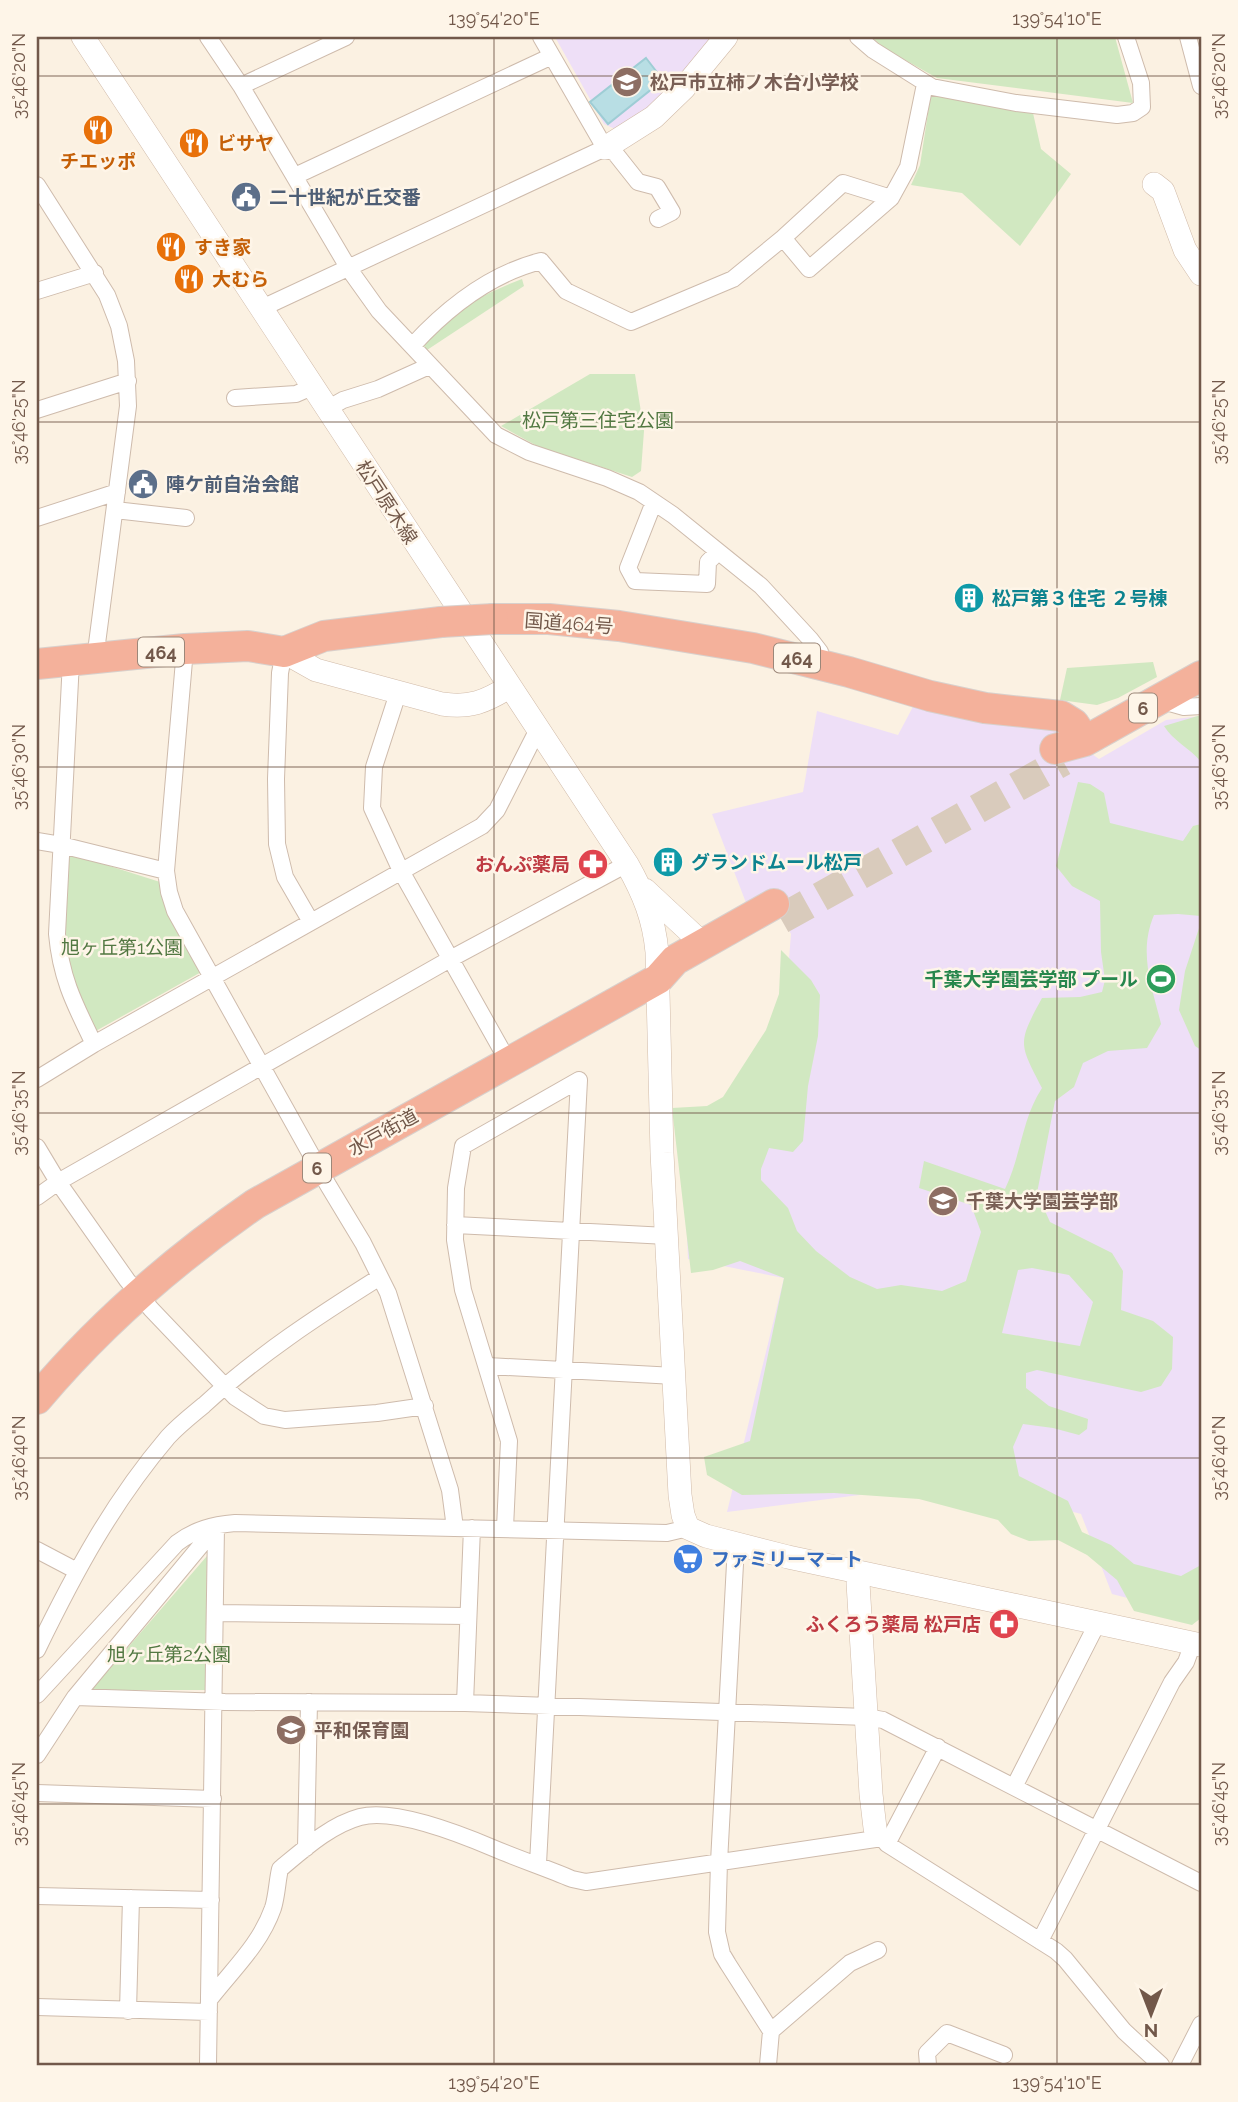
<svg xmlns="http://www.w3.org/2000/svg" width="1238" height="2102" font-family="Raleway,'Noto Sans JP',sans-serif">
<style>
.education{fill:#eedff7}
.green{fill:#d1e8c1;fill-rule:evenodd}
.water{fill:#b8dee4;stroke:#9ecdd5;stroke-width:2}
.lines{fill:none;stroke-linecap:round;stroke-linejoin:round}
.highway-tunnel{stroke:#d9cbbc;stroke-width:30;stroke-dasharray:30 15;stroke-linecap:butt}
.street-casing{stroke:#cebbac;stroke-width:18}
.secondary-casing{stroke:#d1bba9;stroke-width:24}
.highway-casing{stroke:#d8d0cc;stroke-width:32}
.street{stroke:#fff;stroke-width:16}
.secondary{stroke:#fff;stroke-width:23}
.highway{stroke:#f4b19b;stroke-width:30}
.highway-bridge-casing{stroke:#d8d0cc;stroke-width:32;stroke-linecap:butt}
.highway-bridge{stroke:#f4b19b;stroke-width:30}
.ticks{fill:none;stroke:#72584a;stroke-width:2;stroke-opacity:0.45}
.labels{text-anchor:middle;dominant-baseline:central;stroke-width:5;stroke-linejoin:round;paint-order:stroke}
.shield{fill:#fef5e8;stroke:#9c8779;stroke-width:2}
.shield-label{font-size:18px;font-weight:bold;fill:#72584a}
.education-label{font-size:19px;font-weight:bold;fill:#785e54;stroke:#fef5e8;text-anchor:start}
.food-label{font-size:19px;font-weight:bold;fill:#c56008;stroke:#fef5e8;text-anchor:start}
.service-label{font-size:19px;font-weight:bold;fill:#4e5e75;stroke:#fef5e8;text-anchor:start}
.park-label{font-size:19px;fill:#527842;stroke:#fef5e8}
.street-label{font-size:19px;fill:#72584a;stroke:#fef5e8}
.culture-label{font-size:19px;font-weight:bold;fill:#0d838f;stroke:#fef5e8;text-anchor:start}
.health-label{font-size:19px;font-weight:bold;fill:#be3a42;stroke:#fef5e8;text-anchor:end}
.leisure-label{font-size:19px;font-weight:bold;fill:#27864d;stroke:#fef5e8;text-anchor:end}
.shop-label{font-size:19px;font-weight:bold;fill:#366cbe;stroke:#fef5e8;text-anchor:start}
.neatline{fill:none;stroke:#72584a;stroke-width:2.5}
.ticks-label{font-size:18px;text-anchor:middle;fill:#72584a}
</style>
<rect width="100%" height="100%" fill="#fbf1e2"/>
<path class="education" d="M555,37H713L698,57L649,108L615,129L604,124Z
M915,703L1051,725L1099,759L1166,720L1201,716V1617L1112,1594L1081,1514L961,1482L727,1512L784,1278L688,1259L683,1144L739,1099L784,1022L791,934L773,897L748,908L712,814L803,792L817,711L898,735Z"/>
<path class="green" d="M872,37H1115L1133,103L937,78L884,48Z
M932,87L1033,113L1041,149L1071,174L1020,246L962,193L911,185L920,165Z
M522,279L524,286L427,350L422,344C447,313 485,293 522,279Z
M590,374H635L644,431L641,471L632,477L537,446L501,426Z
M1153,662L1157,677L1118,698L1097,705L1060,700L1067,668Z
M1201,715V762C1190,748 1173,741 1164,726Z
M1078,782L1090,784L1104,793L1110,823L1183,841L1193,826L1201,824V916L1178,914L1154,915C1138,953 1152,986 1161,1024L1147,1048L1108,1051L1083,1063L1074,1087L1055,1101L1037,1193L1050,1222L1112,1253L1123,1271L1121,1310L1153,1321L1173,1337L1172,1369L1161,1386L1141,1392L1037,1370L1026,1373V1388L1049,1406L1088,1419L1087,1429L1079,1435L1053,1428L1023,1424L1013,1447L1019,1476L1068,1501L1082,1532L1111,1545L1134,1564L1181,1576L1201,1565V1618L1192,1625L1134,1611L1117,1580L1087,1555L1058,1540L1029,1541L1011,1534L998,1520L919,1499L834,1493L742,1495L707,1475L704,1457L750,1441L784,1278L740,1261L713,1270L691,1273L672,1108L707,1106L723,1097L766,1030L779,994L781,950L811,980L820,995L818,1036L808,1086L803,1141L793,1152L769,1148L761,1169V1180L788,1208L797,1231L816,1251L850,1277L877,1289L901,1285L942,1291L966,1281L981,1232L971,1205L919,1188L924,1161L1005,1189C1021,1156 1022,1118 1042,1088C1019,1043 1017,1044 1042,998L1080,997L1102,992L1105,980L1101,952L1100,901L1072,886L1056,866ZM1032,1268L1069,1275L1093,1302L1080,1346L1002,1333L1018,1270Z
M69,853L160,882L167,908L203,971L94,1032L63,952Z
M1201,922V1050L1195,1046L1179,1010L1185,971Z
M207,1556L205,1690H91Z"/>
<path class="water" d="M646,58L663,80L608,124L590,102Z"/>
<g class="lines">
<path class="highway-tunnel" d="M781,919L1063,761"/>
<g class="street-casing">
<path id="street" d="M208,37L241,86L349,269L379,311L496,435L529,452L607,478L639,492L673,515L761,586L810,639L820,652L821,664
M541,37L605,148L615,153L638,182L657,187L672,212L658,219
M858,37L873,50L932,87L1016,103L1117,115L1133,113L1142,107L1141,83L1126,37
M1188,37L1201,86
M241,86L346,37
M295,176L552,56
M37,185L107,295L119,326L126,361L128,406L95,659
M783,238L843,183L891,198
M37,291L95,273
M262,308L605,148
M413,345C448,307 490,274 541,261L566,291L631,322L733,279L783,238L809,269L891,198L908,167L925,84
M235,398L296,394L312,387
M327,409L343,400L378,389L429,366
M37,410L128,381
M654,502L628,568L635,581L707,584L708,562L718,552
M115,510L186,518
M37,518L117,492
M185,649L166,871L169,892L175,911L328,1185L363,1243L388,1293L450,1490L455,1528
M284,652L280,673L276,779L277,844L285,877L311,922
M398,693L374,767L372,808L401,871L509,1063
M1159,700L1184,707L1201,706
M37,841L61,845L166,871
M94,1044L482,826L497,810L538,729
M37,1079L94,1044C75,1005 61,979 57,934L71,661
M37,1147L58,1182L127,1280L151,1309L235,1397L264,1416L285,1420L377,1413L425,1406
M37,1197L58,1182L452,958L627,864
M455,1225L667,1236
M488,1366L675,1376
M505,1528L509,1441L463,1290L455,1240L456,1188L463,1146L579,1080L538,1864
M736,1545L719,1862L717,1932L722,1954L728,1964L771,2031L850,1963L878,1950
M37,1550L77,1571
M216,1613L467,1616
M37,1650C75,1572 112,1503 168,1437C179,1425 192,1415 204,1405C258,1355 318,1316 380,1277
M37,1695L177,1543C196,1529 212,1525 235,1523L667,1533L688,1528
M75,1697L225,1702L465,1703L866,1717L883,1720L1201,1883
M465,1703L472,1528
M37,1755L75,1697L217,1526
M1014,1787L1098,1622
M37,1793L213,1799
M877,1832L887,1844L1056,1951L1065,1959L1124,2031L1161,2065
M887,1844L938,1747
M306,1848L309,1702
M37,1896L211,1900
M1040,1941L1172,1682L1186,1662L1193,1643
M209,2000C232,1970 260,1945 273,1908C277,1895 277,1882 280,1869C303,1850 330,1825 360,1817C395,1808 460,1834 493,1848C519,1859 546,1868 572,1879L586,1882L882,1838
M37,2007L209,2012
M128,2011L131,1898
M208,2065L216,1527
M768,2065L771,2031
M928,2065L927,2053L947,2033L1004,2055
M1180,2065L1201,2024"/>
</g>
<g class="secondary-casing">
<path id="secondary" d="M83,37L627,864C644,894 654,919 657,952L662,1153L680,1495L683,1515L688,1528L706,1536L788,1557L1201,1645
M605,148L654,117L684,88L726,37
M1154,184L1163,191L1185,250L1201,274
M284,652L316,670L442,704C470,708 485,702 509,687
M645,890L703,944
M861,1573L858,1583L871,1794L875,1828"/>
</g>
<g class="highway-casing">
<path id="highway" d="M493,619H549L619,626L753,648L849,672L930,696L985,708L1061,716L1074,724L1085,741
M37,664L185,649L248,646L284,652L324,636L441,622
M1055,749L1085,741L1201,676
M37,1399C101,1323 174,1260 255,1204L658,979L675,960L774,904"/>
</g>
<use href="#street" class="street"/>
<use href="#secondary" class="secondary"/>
<use href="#highway" class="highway"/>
<g class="highway-bridge-casing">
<path id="highway-bridge" d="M441,622L493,619"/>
</g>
<use href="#highway-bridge" class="highway-bridge"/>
</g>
<path class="ticks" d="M494,37V2065M1057,37V2065M37,76H1201M37,422H1201M37,767H1201M37,1113H1201M37,1458H1201M37,1804H1201"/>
<defs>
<g id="school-disc" transform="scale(1.575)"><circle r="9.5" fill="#8d6e63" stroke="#fef5e8"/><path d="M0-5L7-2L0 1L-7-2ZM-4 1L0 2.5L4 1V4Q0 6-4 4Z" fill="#fff"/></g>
<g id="restaurant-disc" transform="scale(1.575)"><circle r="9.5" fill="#e8710a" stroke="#fef5e8"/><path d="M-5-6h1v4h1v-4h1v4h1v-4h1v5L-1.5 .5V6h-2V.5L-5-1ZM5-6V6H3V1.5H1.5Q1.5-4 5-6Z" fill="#fff"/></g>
<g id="civic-disc" transform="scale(1.575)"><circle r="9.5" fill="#5c6f8a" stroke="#fef5e8"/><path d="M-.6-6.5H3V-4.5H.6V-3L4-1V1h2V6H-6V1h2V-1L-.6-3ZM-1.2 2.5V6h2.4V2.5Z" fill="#fff"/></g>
<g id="building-disc" transform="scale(1.575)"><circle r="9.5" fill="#0f9aa8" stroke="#fef5e8"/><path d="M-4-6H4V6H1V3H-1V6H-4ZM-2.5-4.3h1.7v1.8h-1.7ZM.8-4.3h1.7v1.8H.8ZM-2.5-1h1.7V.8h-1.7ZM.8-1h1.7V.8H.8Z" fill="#fff"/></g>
<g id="pharmacy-disc" transform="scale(1.575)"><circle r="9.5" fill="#e0444e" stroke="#fef5e8"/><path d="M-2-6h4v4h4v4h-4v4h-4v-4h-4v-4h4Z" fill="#fff"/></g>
<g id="stadium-disc" transform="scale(1.575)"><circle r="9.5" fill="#2e9e5b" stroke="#fef5e8"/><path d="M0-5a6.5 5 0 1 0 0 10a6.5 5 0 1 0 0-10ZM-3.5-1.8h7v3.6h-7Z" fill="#fff"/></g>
<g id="university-disc" transform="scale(1.575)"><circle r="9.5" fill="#8d6e63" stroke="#fef5e8"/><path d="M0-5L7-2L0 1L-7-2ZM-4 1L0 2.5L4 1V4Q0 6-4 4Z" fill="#fff"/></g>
<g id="supermarket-disc" transform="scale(1.575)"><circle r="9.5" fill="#3f7fe0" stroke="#fef5e8"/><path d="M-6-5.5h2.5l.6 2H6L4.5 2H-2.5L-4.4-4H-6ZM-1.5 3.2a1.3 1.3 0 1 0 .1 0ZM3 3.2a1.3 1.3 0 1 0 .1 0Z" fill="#fff"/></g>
</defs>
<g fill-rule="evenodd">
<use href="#school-disc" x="627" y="82"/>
<use href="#restaurant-disc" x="98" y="130"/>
<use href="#restaurant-disc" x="194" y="143"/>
<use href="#civic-disc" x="246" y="197"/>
<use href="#restaurant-disc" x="171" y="247"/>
<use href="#restaurant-disc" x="189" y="279"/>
<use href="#civic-disc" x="143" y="484"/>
<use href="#building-disc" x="969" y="598"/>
<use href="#building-disc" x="668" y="862"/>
<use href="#pharmacy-disc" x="593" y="864"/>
<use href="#stadium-disc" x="1161" y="979"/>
<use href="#university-disc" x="943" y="1201"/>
<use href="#supermarket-disc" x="688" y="1559"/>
<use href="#pharmacy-disc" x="1004" y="1624"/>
<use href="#school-disc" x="291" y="1730"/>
</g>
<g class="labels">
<g class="shield">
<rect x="138" y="637.5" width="46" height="29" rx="5"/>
<rect x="774" y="643.5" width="46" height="29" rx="5"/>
<rect x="1129" y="693.5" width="28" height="29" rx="5"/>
<rect x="303" y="1153.5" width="28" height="29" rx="5"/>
</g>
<g class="shield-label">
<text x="161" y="652">464</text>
<text x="797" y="658">464</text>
<text x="1143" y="708">6</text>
<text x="317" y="1168">6</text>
</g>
<g class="education-label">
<text x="650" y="82">松戸市立柿ノ木台小学校</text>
<text x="966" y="1201">千葉大学園芸学部</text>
<text x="314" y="1730">平和保育園</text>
</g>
<g class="food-label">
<text x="217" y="143">ビサヤ</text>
<text x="98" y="161" text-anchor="middle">チエッポ</text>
<text x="194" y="247">すき家</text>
<text x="212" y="279">大むら</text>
</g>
<g class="service-label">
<text x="269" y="197">二十世紀が丘交番</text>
<text x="166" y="484">陣ケ前自治会館</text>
</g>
<g class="park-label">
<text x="598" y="420">松戸第三住宅公園</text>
<text x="122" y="947">旭ヶ丘第1公園</text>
<text x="169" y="1654">旭ヶ丘第2公園</text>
</g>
<g class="street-label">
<text transform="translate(387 502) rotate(57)">松戸原木線</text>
<text transform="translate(569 623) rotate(4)">国道464号</text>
<text transform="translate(383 1132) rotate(-29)">水戸街道</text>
</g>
<g class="culture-label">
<text x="992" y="598">松戸第３住宅 ２号棟</text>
<text x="691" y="862">グランドムール松戸</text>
</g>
<g class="health-label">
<text x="570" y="864">おんぷ薬局</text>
<text x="981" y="1624">ふくろう薬局 松戸店</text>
</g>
<g class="leisure-label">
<text x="1138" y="979">千葉大学園芸学部 プール</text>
</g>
<g class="shop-label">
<text x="711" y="1559">ファミリーマート</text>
</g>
</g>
<rect width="1238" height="2102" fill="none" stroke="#fef5e8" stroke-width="77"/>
<g transform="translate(1151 2014) rotate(180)" stroke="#fef5e8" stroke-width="5" paint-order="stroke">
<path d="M0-5L12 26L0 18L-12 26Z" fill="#72584a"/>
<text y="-10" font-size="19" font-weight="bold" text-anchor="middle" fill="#72584a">N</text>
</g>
<rect x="38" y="38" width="1162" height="2026" class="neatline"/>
<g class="ticks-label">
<text x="494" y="25">139°54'20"E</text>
<text x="1057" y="25">139°54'10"E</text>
<text transform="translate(1219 76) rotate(-90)" y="6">35°46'20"N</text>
<text transform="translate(19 76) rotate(-90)" y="6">35°46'20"N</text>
<text transform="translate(1219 422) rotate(-90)" y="6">35°46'25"N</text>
<text transform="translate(19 422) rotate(-90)" y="6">35°46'25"N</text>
<text transform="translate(1219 767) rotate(-90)" y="6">35°46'30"N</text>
<text transform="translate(19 767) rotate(-90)" y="6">35°46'30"N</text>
<text transform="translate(1219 1113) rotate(-90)" y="6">35°46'35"N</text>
<text transform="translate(19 1113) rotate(-90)" y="6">35°46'35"N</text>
<text transform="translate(1219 1458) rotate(-90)" y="6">35°46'40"N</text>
<text transform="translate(19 1458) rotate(-90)" y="6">35°46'40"N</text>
<text transform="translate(1219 1804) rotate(-90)" y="6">35°46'45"N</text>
<text transform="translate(19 1804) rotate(-90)" y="6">35°46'45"N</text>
<text x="494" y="2089">139°54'20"E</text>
<text x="1057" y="2089">139°54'10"E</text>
</g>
</svg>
